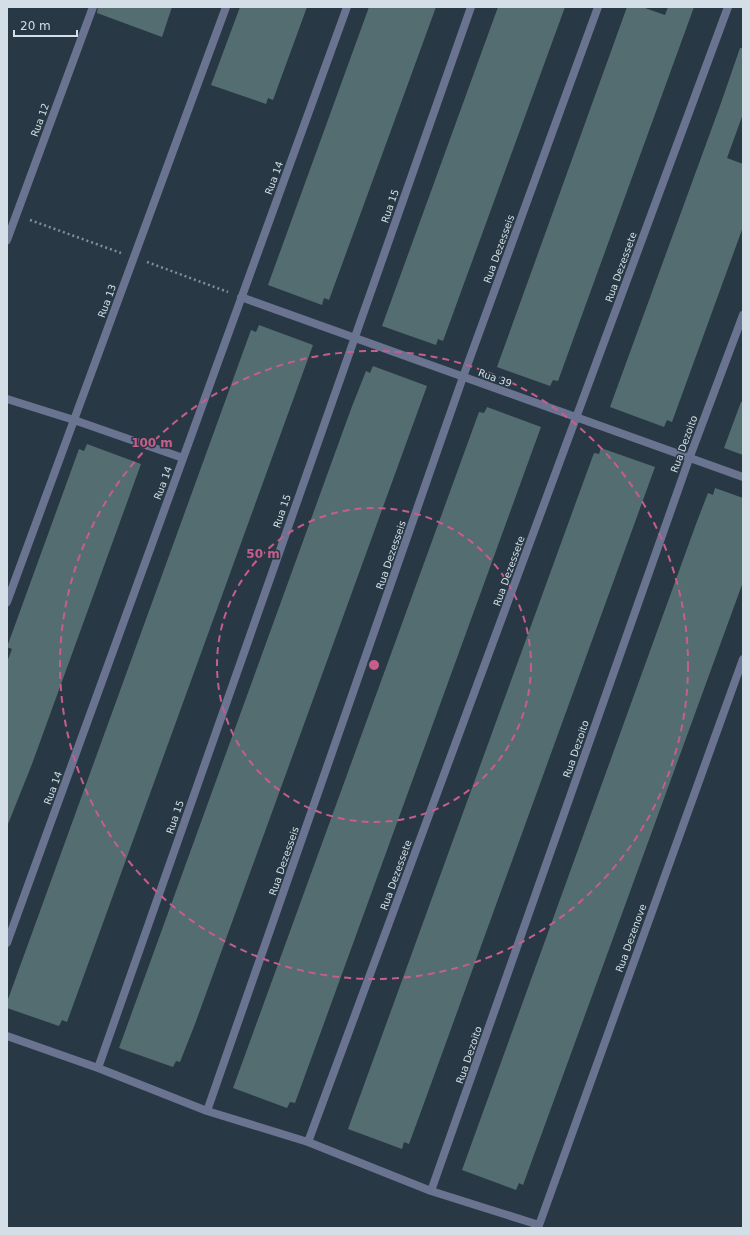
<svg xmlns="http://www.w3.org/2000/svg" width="750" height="1235" font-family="'DejaVu Sans',sans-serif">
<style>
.building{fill:#546d71}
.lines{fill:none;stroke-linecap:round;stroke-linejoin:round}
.path{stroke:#828f99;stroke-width:2.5;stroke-dasharray:2 3;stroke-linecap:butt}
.minor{stroke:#6a7490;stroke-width:8}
.ring{fill:none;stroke:#c85d8c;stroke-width:2;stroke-dasharray:7 5}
.labels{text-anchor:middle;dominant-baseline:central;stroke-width:3;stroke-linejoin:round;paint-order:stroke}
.street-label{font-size:10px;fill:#d4dee6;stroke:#283945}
.centre{fill:#c85d8c;stroke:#283945;stroke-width:2}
.ring-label{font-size:12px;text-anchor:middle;font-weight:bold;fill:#c85d8c;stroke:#283945;stroke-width:3;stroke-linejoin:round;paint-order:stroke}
</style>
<rect width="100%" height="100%" fill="#283945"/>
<path class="building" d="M98,7H172L162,37L97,13Z
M240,7H307L273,100L268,98L266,104L211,85Z
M369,7H436L329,300L324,298L322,305L268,285Z
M498,7H565L443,341L438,339L436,345L382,326Z
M627,7H642L665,15L668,7H694L558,381L553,380L550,386L497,367Z
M740,48H743V114L727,158L743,164V227L672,422L667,420L664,427L610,407L721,103Z
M259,325L313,345L67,1022L62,1020L59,1026L7,1008V1002L251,330L256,332Z
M373,366L427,386L195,1024L180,1062L176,1061L173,1067L119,1048L351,409L366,371L370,373Z
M741,402H743V455L724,448Z
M487,407L541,427L295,1103L290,1102L287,1108L233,1088L479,412L484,413Z
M87,444L141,464L32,764L8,824H7V662L12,649L7,647L79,449L84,451Z
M601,448L655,467L423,1106L409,1144L404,1142L402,1149L348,1129L580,491L594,453L599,454Z
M715,488L743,498V582L523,1185L519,1183L516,1190L462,1170L696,524L708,493L713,495Z"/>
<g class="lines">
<path class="path" d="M30,220L121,253
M147,262L228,292"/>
<path class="minor" d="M7,240L93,7
M241,297L743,477
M7,399L74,420L183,458
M7,602L226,7
M7,943L347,7
M7,1036L98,1068L207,1111L308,1142L431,1191L539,1225
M98,1068L471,7
M207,1111L463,377L598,7
M308,1142L728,7
M431,1191L689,459L743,315
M538,1228L743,659"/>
</g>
<g class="ring">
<circle cx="374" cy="665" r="157"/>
<circle cx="374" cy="665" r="314"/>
</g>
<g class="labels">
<g class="street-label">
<text transform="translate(40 120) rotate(-70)">Rua 12</text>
<text transform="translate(274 178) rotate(-70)">Rua 14</text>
<text transform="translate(390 206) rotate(-71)">Rua 15</text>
<text transform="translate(499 249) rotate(-70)">Rua Dezesseis</text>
<text transform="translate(621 267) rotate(-70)">Rua Dezessete</text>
<text transform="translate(107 301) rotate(-70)">Rua 13</text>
<text transform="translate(495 378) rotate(20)">Rua 39</text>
<text transform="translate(684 444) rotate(-70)">Rua Dezoito</text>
<text transform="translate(163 483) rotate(-70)">Rua 14</text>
<text transform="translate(282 511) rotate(-71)">Rua 15</text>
<text transform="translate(391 555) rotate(-71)">Rua Dezesseis</text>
<text transform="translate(509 571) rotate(-70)">Rua Dezessete</text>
<text transform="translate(576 749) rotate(-71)">Rua Dezoito</text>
<text transform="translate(53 788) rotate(-70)">Rua 14</text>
<text transform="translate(175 817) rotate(-71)">Rua 15</text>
<text transform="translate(284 861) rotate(-71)">Rua Dezesseis</text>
<text transform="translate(396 875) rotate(-70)">Rua Dezessete</text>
<text transform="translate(631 938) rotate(-70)">Rua Dezenove</text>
<text transform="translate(469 1055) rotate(-71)">Rua Dezoito</text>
</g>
</g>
<circle cx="374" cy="665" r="6" class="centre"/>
<g class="ring-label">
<text x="152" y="447">100 m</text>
<text x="263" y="558">50 m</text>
</g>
<rect width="750" height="1235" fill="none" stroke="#d4dee6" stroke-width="16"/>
<path d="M14 30v6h63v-6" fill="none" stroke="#d4dee6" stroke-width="2"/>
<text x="20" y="30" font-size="12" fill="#d4dee6" stroke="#283945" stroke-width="3" paint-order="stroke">20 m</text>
</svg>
